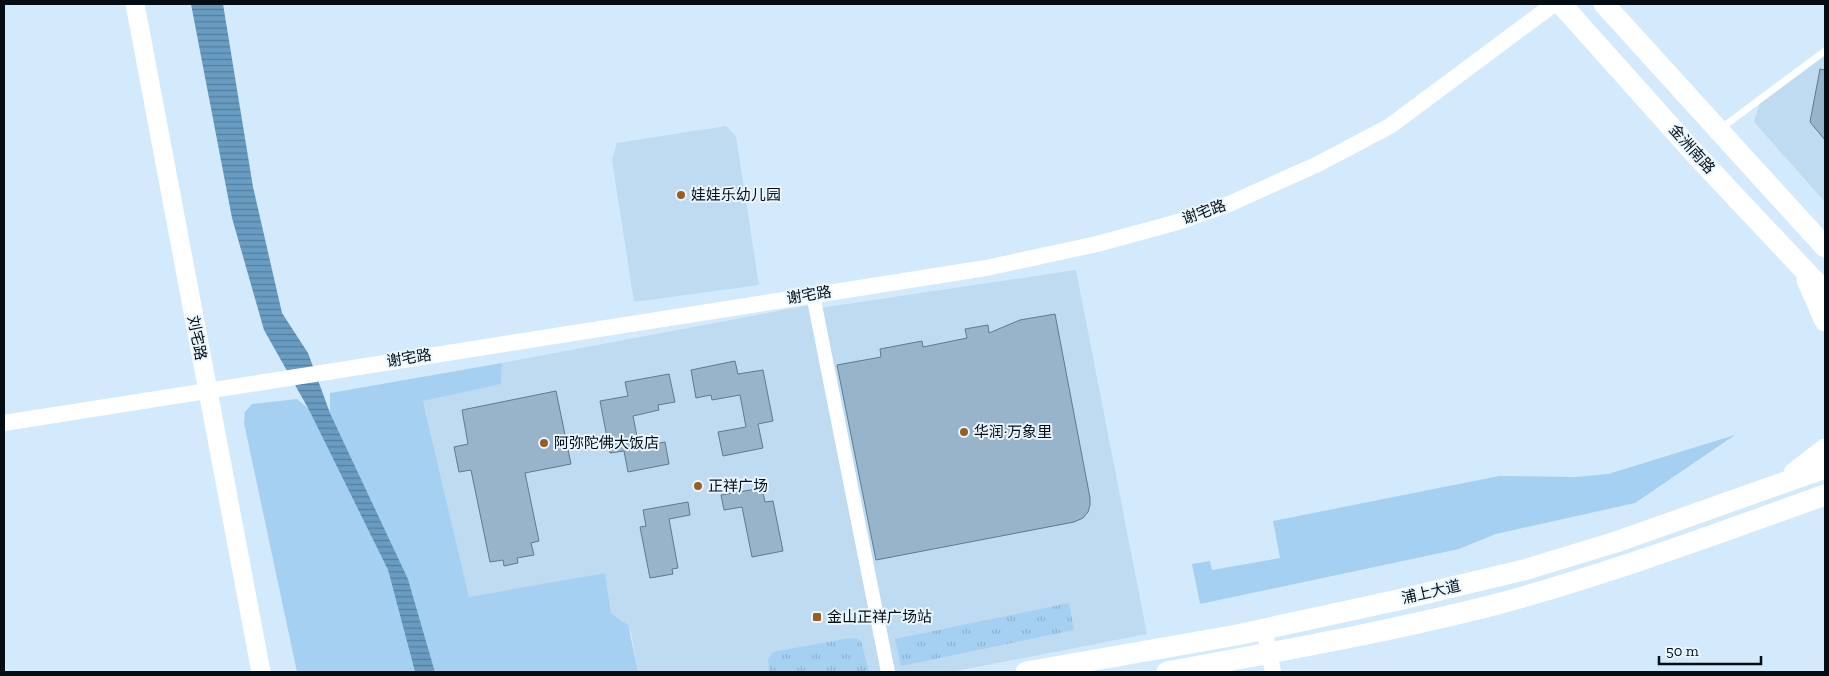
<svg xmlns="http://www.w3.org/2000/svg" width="1829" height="676" font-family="'Zilla Slab','Noto Sans SC',serif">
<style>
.built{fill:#bfdbf1}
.grass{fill:url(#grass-tufts)}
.park{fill:#a6d0f1}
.water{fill:url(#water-rules)}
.building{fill:#98b4ca;stroke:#5f7a8e}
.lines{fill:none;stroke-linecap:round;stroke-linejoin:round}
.service{stroke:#fff;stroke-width:7}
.minor{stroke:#fff;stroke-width:14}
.tertiary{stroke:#fff;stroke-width:16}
.secondary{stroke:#fff;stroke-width:19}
.primary{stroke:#fff;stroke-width:21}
.poi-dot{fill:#9a5d20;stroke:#eaf6ff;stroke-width:2}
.labels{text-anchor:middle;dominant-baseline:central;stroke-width:4;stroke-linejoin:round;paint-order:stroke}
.street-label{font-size:15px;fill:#040c14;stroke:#eaf6ff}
.poi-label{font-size:15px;fill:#040c14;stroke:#eaf6ff;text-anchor:start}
</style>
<defs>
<pattern id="grass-tufts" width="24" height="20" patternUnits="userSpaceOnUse" patternTransform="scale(1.25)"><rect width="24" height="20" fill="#a6d0f1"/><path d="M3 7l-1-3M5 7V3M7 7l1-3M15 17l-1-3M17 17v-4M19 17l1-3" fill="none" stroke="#8db1ce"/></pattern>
<pattern id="water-rules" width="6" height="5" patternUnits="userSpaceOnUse" patternTransform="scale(1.25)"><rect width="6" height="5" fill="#699cc2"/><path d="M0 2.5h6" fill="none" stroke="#547e9c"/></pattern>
</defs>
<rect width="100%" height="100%" fill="#d3eafc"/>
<path class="built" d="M1825,47V202L1754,122L1760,102L1797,68Z
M726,126L736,136L759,285L634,302L612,160L617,143Z
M1076,270L1147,634L951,672H893L820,308Z
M810,305L881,672H638L631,633L623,621L611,613L605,573L469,598L423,400L501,384L502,363Z"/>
<path class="grass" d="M1069,603L1074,630L901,666L895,639Z
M850,638L858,639L861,641L869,672H769L768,659L773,652Z"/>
<path class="park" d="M502,363L501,384L423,401L469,597L605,573L611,613L628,625L638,672H435L408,579L330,413V393Z
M297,399L308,408L388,570L415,672H297L244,423L245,412L252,404Z
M1735,435L1635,503L1496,534L1459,549L1200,604L1192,564L1210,561L1212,570L1280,558L1273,521L1499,476L1575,477L1608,474Z"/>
<path class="water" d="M191,4H223L253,187L282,313L308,353L330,413L408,579L435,672H415L388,570L308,408L264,330L232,218Z"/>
<path class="building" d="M1820,69L1825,70V140L1810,122Z
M1055,314L1090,498V505L1088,512L1083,518L1074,522L876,560L837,365L881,357L880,349L922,341L923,347L967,338L965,329L988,325L989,333L1020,320Z
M735,361L738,374L763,370L773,421L758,424L763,448L723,456L718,432L746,427L740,395L712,400L711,395L696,398L691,370Z
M669,374L675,402L658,405L659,410L633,416L639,447L665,442L669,464L628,472L624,451L610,453L600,401L628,396L625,382Z
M556,391L571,464L525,473L539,541L531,543L534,555L517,558L518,563L504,566L503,560L490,562L471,470L459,472L454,447L468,444L462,410Z
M762,488L765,502L773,501L783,551L752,557L742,507L724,510L721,495Z
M688,502L690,515L669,519L678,568L672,569L673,574L650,578L640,527L646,526L643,510Z"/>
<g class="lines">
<path class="service" d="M1720,129L1825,51"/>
<path class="minor" d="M813,295L888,672"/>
<path class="tertiary" d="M4,423L986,268L1097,244L1178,222L1229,204L1318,164L1390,126L1554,4
M1264,629L1273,672"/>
<path class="secondary" d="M135,4L261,672"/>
<path class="primary" d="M1561,4L1696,155L1825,292
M1604,4L1825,247
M1807,280L1825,321
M1794,473L1825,449
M1026,672L1237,635L1398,600L1524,570L1616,542L1825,468
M1167,672C1280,651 1394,631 1505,602C1614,572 1719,533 1825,495"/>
</g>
<g class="poi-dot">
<circle cx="681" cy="195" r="5"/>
<circle cx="964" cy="432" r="5"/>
<circle cx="544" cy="443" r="5"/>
<circle cx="698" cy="486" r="5"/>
<rect x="812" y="612" width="10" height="10" rx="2.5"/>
</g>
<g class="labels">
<g class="street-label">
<text transform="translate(1692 149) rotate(48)">金洲南路</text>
<text transform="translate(1204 212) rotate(-19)">谢宅路</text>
<text transform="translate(809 295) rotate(-9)">谢宅路</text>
<text transform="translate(197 338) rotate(79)">刘宅路</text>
<text transform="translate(409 358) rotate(-9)">谢宅路</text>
<text transform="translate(1431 592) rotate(-13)">浦上大道</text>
</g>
<g class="poi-label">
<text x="691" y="195">娃娃乐幼儿园</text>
<text x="974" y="432">华润·万象里</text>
<text x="554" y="443">阿弥陀佛大饭店</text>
<text x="708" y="486">正祥广场</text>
<text x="827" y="617">金山正祥广场站</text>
</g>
</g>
<rect width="1829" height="676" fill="none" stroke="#040c14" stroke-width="10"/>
<path d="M1659 656v8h102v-8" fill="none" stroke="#040c14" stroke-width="2.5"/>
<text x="1666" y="656" font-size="15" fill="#040c14" stroke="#eaf6ff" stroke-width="4" paint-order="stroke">50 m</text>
</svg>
